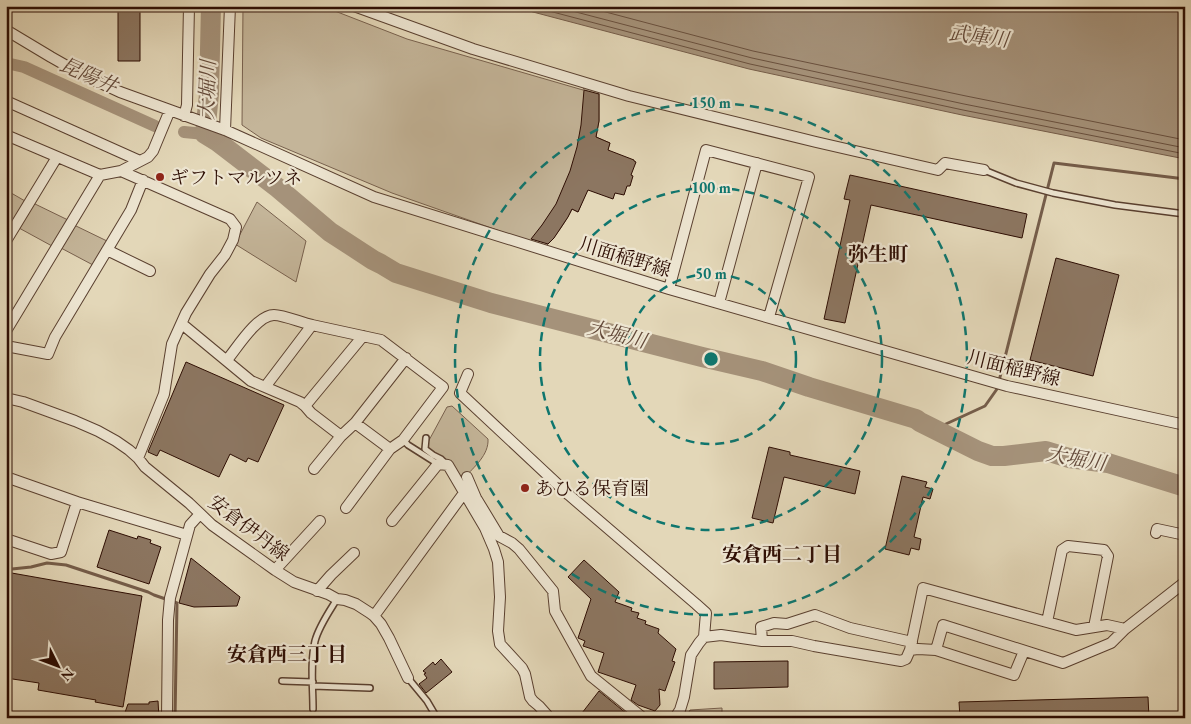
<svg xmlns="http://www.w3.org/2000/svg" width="1191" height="724" font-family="'EB Garamond','Noto Serif JP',serif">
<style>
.green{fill:#c4b599;stroke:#78614e}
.water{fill:#a5927a;stroke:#755d4a}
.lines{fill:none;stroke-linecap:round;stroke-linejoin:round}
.shore{stroke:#69503e;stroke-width:1}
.stream{stroke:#755d4a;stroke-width:3}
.canal{stroke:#a5927a;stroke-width:12}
.river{stroke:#a5927a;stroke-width:20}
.building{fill:#8c7661;stroke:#2d0d03}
.lane-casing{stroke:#5a4030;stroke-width:8}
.street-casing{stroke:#5a4030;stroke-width:12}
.lane{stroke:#ede5d1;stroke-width:5}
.street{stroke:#ede5d1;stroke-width:10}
.ring{fill:none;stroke:#0f766e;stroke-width:2.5;stroke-dasharray:9 6}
.poi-dot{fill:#8f2418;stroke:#ede5d1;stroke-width:2}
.labels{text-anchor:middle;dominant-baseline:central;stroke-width:4.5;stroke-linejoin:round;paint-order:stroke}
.poi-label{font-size:19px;fill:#2d0d03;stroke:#ede5d1;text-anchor:start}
.street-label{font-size:19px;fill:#2d0d03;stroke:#ede5d1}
.water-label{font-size:20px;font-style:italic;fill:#634939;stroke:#ede5d1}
.neighbourhood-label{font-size:20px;font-weight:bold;fill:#2d0d03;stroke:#ede5d1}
.centre{fill:#0f766e;stroke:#ede5d1;stroke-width:2.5}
.ring-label{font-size:15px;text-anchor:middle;font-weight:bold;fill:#0f766e;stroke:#ede5d1;stroke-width:4.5;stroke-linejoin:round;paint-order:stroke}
</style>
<rect width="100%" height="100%" fill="#e3d7b8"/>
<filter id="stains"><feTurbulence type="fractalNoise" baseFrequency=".004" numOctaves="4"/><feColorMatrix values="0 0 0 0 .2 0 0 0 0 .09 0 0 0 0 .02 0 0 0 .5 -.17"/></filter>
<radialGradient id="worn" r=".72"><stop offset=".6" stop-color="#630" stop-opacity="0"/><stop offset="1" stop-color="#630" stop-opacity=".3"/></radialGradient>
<path class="green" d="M243,6H322L407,39L583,90L584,87L599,91V121L596,137L610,143L596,184L590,183L578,212L572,209C565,223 556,236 545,247L392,193L261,138L242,125Z
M6,190L25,201L11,226L6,223Z
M257,202L306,241L296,282L235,244Z
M33,203L68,220L52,246L19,228Z
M74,225L107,241L93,265L61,248Z
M452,406L488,439C489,455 474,467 464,478H461L438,454C431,453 429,450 427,444L447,407Z
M722,708V718H686L690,710Z"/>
<path class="water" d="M514,6H1185V159L962,115L749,69L533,12Z"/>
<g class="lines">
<path class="shore" d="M530,6L750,64L963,110L1185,154
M553,6L752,58L964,104L1185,148
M583,6L753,51L966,96L1185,140"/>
<path class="stream" d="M935,429L985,406L997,389L1054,163L1185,179
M6,568L12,569L31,567L47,563L66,565L148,592L154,595L177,603L175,718"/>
<path class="canal" d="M6,63L24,67L155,126
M184,132L205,134"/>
<path class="river" d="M211,6L209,94L205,134L218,142L278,188L330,232L373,260L381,264L396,273L491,303L702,357L762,371L809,387L916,419L920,422L978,451L992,456H1004L1046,451L1069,458L1108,463L1185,487"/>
</g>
<path class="building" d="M118,6H140V61H118Z
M584,90L599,94V121L596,137L610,143L608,150L634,160V161L636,162L631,175L633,176L630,186H627L624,195L615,193L613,199L588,190L578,212L572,209L568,217L554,238L548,244L531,239L542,225L556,204L570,171L577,147L581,125Z
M850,175L1027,214L1022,238L871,205L845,323L824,319L850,200L844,199Z
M1056,258L1119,275L1093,376L1030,360Z
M186,362L284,405L258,462L248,458L246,462L230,454L219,477L160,450L157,456L148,452Z
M769,447L790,452V455L860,471L855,494L784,477L773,523L752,518Z
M902,476L927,482L925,487L933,489L930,499L923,497L914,537L921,539L919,550L911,548L909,555L885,549Z
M109,530L137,539L138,536L151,540L150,543L161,547L149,584L97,567Z
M191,558L240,597L237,606L194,607L179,603Z
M584,560L619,592L615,602L632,608L631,611L639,613L637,618L646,621L645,624L659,629L658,633L676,649L672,661L675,662L665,691L659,689L660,705L655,711L638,705L631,700L636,685L598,672L604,653L583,646L585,641L578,638L591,599L568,577Z
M6,572L142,596L123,707L95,702L96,700L38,690L39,683L6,678Z
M441,659L452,672L426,693L419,684L427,678L424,674L426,673L423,671L433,662L435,665Z
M788,661V687L714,689V662Z
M599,691L632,718H588L582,713Z
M1148,697L1149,718H960L959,702Z
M158,701L159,718H123L128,704H149V702Z"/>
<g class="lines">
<g class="lane-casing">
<path id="lane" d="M984,170L1016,183L1053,193L1115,205L1185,214
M403,440L408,445L438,464L443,461L441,459L433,455L425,449L426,438
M408,678L427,701L437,718
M282,681L313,682
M313,686L370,688
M313,709C313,687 310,663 315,641C319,626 329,612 337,599"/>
</g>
<g class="street-casing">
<path id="street" d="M354,6L473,49L629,96L816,142L938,170L945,163L984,170
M6,30L51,57L81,74L120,92L225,130L374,197L669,289L1007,386L1185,425
M6,101L140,161
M184,116L187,105L189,6
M225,130L230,6
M6,135L100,175L121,171L148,157L153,151L170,110
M121,171L230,219L236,227L233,240L225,255L210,274L186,313L172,344L164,394L138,458
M6,241L57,157
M107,250L150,271
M669,289L706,150L809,177L769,317
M719,303L757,163
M182,324L251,381L265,387L312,325L381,340L443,387L403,440L390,449L355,423
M6,331L100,175
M6,346L48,354L55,337L131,210L143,180
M227,360C237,348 257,315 274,315C284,315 302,323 312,325
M468,374L460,393L569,495L696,604L706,613L704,637L699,643L691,655L684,697L680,710L675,718
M265,387L300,402L305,406L311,413L341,436
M6,398L23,402L75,421L98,431L116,441L129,450L138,458L145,467L189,503L212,525L275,570L294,582L328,594L337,599L345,600L356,604L370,613L374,616L381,624L389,638L408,678
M305,406L363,336
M314,469L341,436L355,423L406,358
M6,477L77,502
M467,477L476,498L499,536L512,543L519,549L553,591L555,611L591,676L643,718
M346,508L390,449
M392,521L438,464L448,465L485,528L494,549L498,562L500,597L498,631L500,644L522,668L525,674L530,697L533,701L539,706L547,715L548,718
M1156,533L1157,529L1185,535
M6,539L51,554L61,552L77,502L187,535
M275,570L320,521
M317,591L331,575L354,553
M374,616L464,493
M1047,622L1062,550L1068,546L1104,550L1108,556L1094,627
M704,637L721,635L762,641L761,627L774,623L787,624L815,615L850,628L912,642
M762,641H792L814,646L901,661L906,659L910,650L923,588L1076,630L1107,625L1125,629L1185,582
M910,650L918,649L936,650L943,625L1063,663L1111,643L1125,629
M936,650L1014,675L1024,651
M167,718L168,620L170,598L190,525L199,515"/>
</g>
<use href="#lane" class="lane"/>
<use href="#street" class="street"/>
</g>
<g class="ring">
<circle cx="711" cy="359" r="85"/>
<circle cx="711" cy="359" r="171"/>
<circle cx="711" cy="359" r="256"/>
</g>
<g class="poi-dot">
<circle cx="160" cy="177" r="5"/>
<circle cx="525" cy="488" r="5"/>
</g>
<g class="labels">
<g class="poi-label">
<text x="170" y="177">ギフトマルツネ</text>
<text x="535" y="488">あひる保育園</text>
</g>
<g class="street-label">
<text transform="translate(625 257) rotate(17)">川面稲野線</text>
<text transform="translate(1014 368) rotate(14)">川面稲野線</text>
<text transform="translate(249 528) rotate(37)">安倉伊丹線</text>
</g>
<g class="water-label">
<text transform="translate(979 36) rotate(7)">武庫川</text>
<text transform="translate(89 75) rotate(24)">昆陽井</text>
<text transform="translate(207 90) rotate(-88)">大堀川</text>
<text transform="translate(617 334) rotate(14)">大堀川</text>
<text transform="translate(1076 458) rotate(10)">大堀川</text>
</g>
<g class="neighbourhood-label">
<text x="878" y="254">弥生町</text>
<text x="782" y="554">安倉西二丁目</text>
<text x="287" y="654">安倉西三丁目</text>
</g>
</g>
<circle cx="711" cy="359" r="8" class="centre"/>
<g class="ring-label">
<text x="711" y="108">150 m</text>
<text x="711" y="193">100 m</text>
<text x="711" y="279">50 m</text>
</g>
<rect width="1191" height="724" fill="none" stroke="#e3d7b8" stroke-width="25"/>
<rect x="8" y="8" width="1176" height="709" fill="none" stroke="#2d0d03" stroke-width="2.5"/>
<rect x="12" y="12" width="1166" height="699" fill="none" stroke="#2d0d03"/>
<g transform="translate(58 666) rotate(132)" stroke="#ede5d1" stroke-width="4" paint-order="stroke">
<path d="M0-4L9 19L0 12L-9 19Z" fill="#2d0d03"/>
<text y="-8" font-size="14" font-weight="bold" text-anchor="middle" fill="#2d0d03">N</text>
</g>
<rect width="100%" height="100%" filter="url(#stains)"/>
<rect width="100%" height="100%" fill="url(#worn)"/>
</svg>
